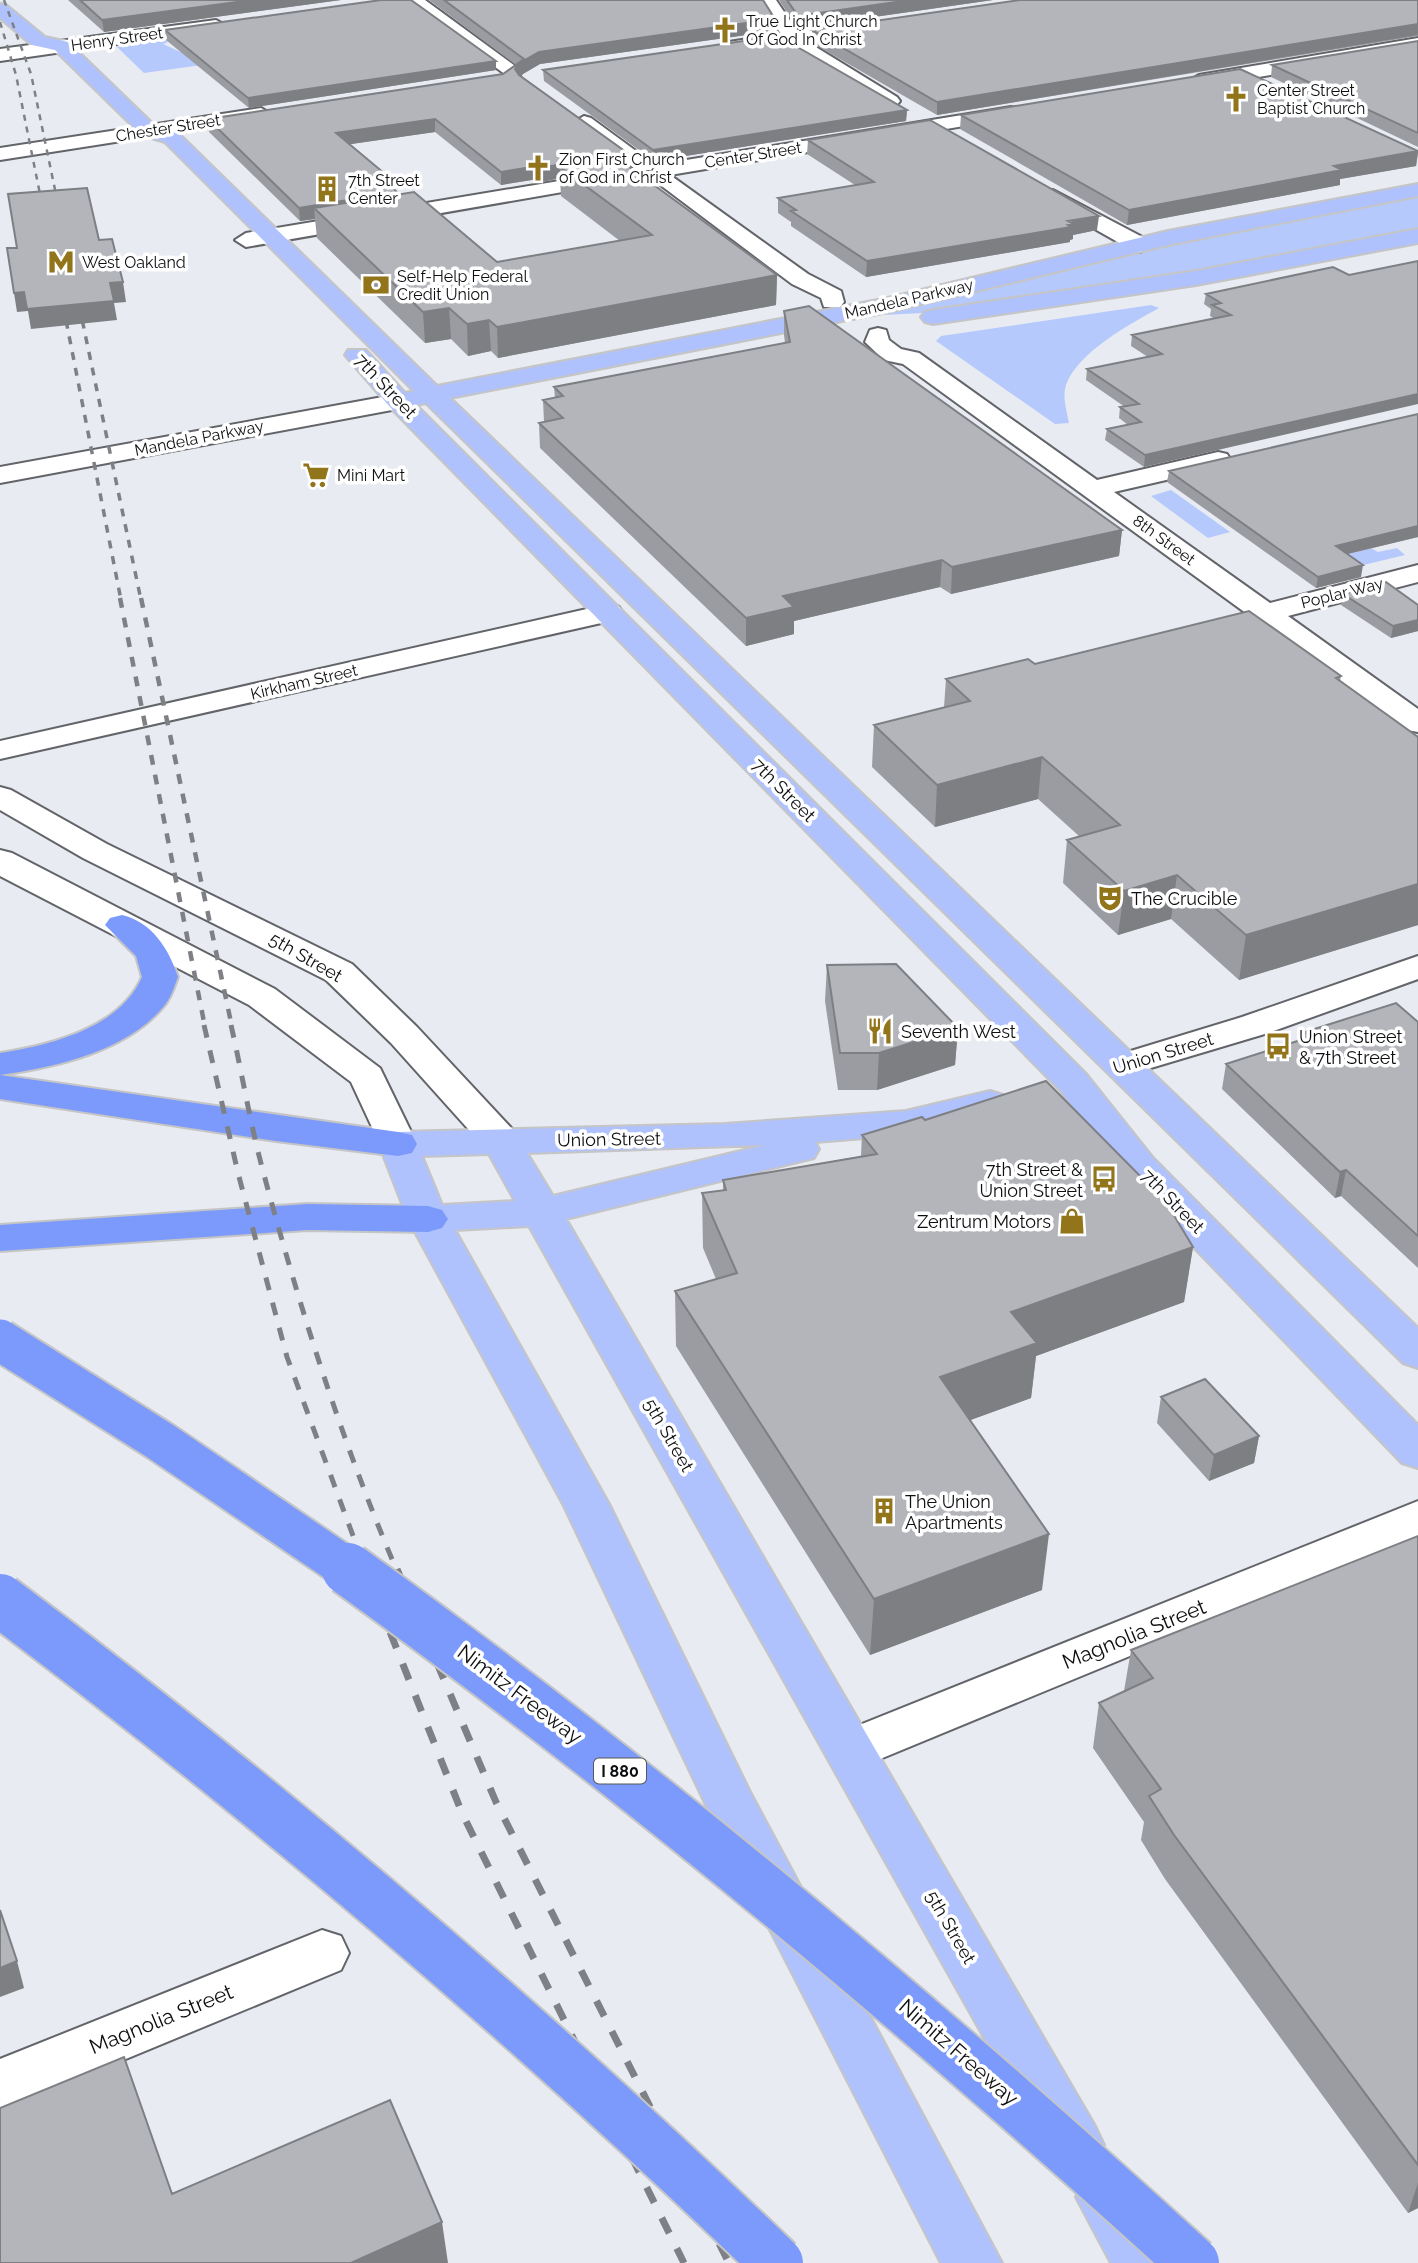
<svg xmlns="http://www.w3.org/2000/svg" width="1418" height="2263" font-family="Raleway,sans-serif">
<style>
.green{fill:#b5c9fc}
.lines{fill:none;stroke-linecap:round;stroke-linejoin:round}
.minor-casing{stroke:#626469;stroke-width:4}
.major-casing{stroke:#c5c5c6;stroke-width:4}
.highway-casing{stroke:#c5c5c6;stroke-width:4}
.minor{fill:#fff;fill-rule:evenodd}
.major{fill:#b0c2fd;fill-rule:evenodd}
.highway{fill:#7b9afb;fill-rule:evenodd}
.rail-far4{stroke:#7e8085;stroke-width:2.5;stroke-dasharray:6 6;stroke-linecap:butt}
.rail-far3{stroke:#7e8085;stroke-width:3.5;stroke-dasharray:8 8;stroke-linecap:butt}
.rail-far2{stroke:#7e8085;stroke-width:4.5;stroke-dasharray:10 10;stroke-linecap:butt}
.rail-far1{stroke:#7e8085;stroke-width:5;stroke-dasharray:13 13;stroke-linecap:butt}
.rail{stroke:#7e8085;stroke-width:7;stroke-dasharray:17 17;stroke-linecap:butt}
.highway-bridge-far1-casing{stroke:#c5c5c6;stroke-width:45;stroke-linecap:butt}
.highway-bridge-casing{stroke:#c5c5c6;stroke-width:56;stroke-linecap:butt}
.highway-bridge-far1{stroke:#7b9afb;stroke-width:41}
.highway-bridge{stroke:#7b9afb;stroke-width:52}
.wall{fill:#9a9ca1;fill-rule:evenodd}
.shaded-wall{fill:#7d7f83}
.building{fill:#b3b5bb;stroke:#7d7f83;stroke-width:2}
.labels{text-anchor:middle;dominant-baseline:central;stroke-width:7;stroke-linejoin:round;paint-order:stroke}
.far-poi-label{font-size:16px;fill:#0e0f11;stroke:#fff;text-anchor:start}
.far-street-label{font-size:16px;fill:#0e0f11;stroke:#fff}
.shield{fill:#fff;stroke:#565758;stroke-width:2}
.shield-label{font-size:16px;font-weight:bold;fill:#0e0f11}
.street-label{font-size:18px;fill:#0e0f11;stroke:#fff}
.poi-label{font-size:18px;fill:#0e0f11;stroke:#fff;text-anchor:start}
.near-street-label{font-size:21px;fill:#0e0f11;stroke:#fff}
</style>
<rect width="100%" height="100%" fill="#e8ebf1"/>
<path class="green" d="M165,39L168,42L163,44L185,54L238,60L144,73L117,47Z
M1418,196V230L1189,274L922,313L884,315L1162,246Z
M1151,305L1159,308C1130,324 1078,352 1066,385C1062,397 1067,412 1069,423L1055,424L936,341L941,336Z
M1171,490L1230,532L1208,538L1151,496Z
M1371,548L1378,552L1397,548L1405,555L1355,567L1349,553Z"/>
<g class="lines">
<g class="minor-casing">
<path id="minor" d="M404,0H425L522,71L520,75H506Z
M758,0H776L797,31L869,23L872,27L869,31L806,41L897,97L900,101L897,105H883L787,44L729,50L727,46L729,42L781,34Z
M216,20L225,25L222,29L0,61V49Z
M1418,38V50L1199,87L1189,81L1199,75Z
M1011,107L1018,109L1021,113L1018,117L670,175L808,274L841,291L844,302L840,307H824L821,298L792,284L651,178L660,172L658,169L661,165L668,163Z
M261,108L271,114L268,118L0,160V148Z
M584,116L591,118L651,162L654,166L651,170H637L577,126L574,122Z
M613,172L620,174L623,178L620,182L246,247L235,240L246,233Z
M1053,190L1148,240L1151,245L1140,252L1132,250L1045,201L1042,196L1045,191Z
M878,328L886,330L889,340L901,349L919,353L1097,480L1218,452L1227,454L1231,460L1227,466L1114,492L1270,603L1418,565V582L1288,616L1418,709V732L1407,730L903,364L884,360L865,342L870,330Z
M399,394L408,397L412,402L408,407L0,483V467Z
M609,604L619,607L623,613L619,619L0,759V741Z
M0,787L11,790L107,844L352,964L417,1027L515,1132L520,1141L515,1150L501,1153L487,1150L391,1043L326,980L83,858L0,810Z
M0,850L12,853L275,989L380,1068L417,1144L412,1153L398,1156L384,1153L351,1082L249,1005L0,876Z
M1418,956V979L1268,1033L1124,1076L1111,1073L1105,1065L1111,1057L1242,1017Z
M1418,1501V1537L868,1764L850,1770L832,1764L825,1750L832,1736Z
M322,1930L341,1936L349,1953L341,1970L0,2111V2059Z"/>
</g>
<g class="major-casing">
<path id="major" d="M0,4L6,5L45,37L68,42L156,127L179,134L437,386L888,298L1168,231L1418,184V196L1168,245L888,312L450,398L1418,1328V1368L1403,1363L426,403L416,405L1086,1074L1153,1158L1418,1425V1468L1402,1463L1125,1176L1060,1090L390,407L345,355L348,350H366L405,393L414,391L165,142L142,135L55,50L32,45L0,18Z
M1418,229V243L1196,285L933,324L925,322L921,317L925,312L933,310L1196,271Z
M990,1091L1003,1095L1009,1103L1003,1111L879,1142L865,1138L815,1142L819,1149L814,1158L566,1219L1095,2126L1104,2145L1095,2164L1075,2172L1055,2164L529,1226L455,1230L609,1504L750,1792L1002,2263H941L706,1805L563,1504L408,1219L379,1144L384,1135L398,1132L724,1124L906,1111ZM765,1145L553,1196L527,1153ZM489,1154L515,1201L442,1205L422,1156Z
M1105,2169L1126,2177L1173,2263H1111L1076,2197L1084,2177Z"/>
</g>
<g class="highway-casing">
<path id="highway" d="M122,915C152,922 169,949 178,977C174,987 171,998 164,1006C126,1052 55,1067 0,1075V1053C51,1045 120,1028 142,977L136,956L105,925L110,918Z
M0,1075L398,1132L412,1135L417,1144L412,1153L398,1156L276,1141L0,1099Z
M307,1204L428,1206L442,1210L448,1219L442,1228L428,1232L307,1230L0,1251V1225Z"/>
</g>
<use href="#minor" class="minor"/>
<use href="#major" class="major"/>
<use href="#highway" class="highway"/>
<path class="rail-far4" d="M4,0L31,74L59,209
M0,22L16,75L43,209"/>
<path class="rail-far3" d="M63,305L121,600
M79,305L141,600"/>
<path class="rail-far2" d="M120,598L205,1027
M141,598L232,1027"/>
<path class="rail-far1" d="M204,1025L238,1173L287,1357L366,1571
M231,1025C242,1073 250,1123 263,1171C299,1306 342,1442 397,1571"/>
<path class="rail" d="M365,1569L462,1813L684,2263
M397,1569L496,1802L729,2263"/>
<g class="highway-bridge-far1-casing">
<path id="highway-bridge-far1" d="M0,1340L160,1441L351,1571"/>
</g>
<g class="highway-bridge-casing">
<path id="highway-bridge" d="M348,1569C645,1783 923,2017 1193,2263
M0,1600C273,1805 531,2026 777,2263"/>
</g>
<use href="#highway-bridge-far1" class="highway-bridge-far1"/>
<use href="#highway-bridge" class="highway-bridge"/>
</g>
<path class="wall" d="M68,0H341L104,32Z
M429,0H763L775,19V31L540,64L520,76L626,152V164L777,275L776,305L498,358L491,351L468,356L451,339L425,343L317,238L315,219L300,221L209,132L208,119L503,74L516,65ZM435,132L501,185L538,179L542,182L560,178L561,196L620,241L497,262L397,194V192L384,180L350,144Z
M779,0H993L797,28Z
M1418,0V36L937,115L812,43V30Z
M165,30L496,61V70L249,108L166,40Z
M1418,41V147L1271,77L1272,65Z
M794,45L907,110L906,121L654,161L544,81L543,70Z
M961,115L1418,151V154L1416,166L1340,179V185L1127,225L960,129Z
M808,140L1097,230L1073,235V239L1070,240V242L866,277L791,226V222L778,213V198L855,185L807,154Z
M1333,267L1144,467L1105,440L1107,429L1128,425L1119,418L1120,407H1125L1086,380L1087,369L1148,357L1131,346L1132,335L1215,319L1210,316L1211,309L1204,304L1206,294Z
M784,311L1122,530L1119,556L951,594L940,587L794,621V634L746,646L540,448L539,423L544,422L543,400L555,398L554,387L785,343L784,335Z
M1169,471L1418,537L1348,554L1361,577L1316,588L1167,482Z
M1343,594L1418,605V631L1391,638L1341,605Z
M1035,664L1341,676L1340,681L1418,737V925L1239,980L1171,919L1118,935L1063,883L1067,840L1079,836L1038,799L935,827L872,767L874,725L944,707L946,679Z
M827,965L958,1028L955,1065L877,1090H838L825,1001Z
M1418,1022V1268L1341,1196L1335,1198L1222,1089L1226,1064L1304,1039L1305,1032Z
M925,1120L1193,1247L1184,1302L1036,1356L1031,1398L970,1420L1042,1590L870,1655L676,1346L675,1291L716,1279L703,1248L702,1193L723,1191V1180L861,1156L862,1135Z
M1161,1397L1259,1436L1254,1463L1209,1481L1157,1423Z
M1418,1536V2208L1408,2213L1165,1879L1141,1840L1144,1822L1093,1748L1099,1703L1124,1691L1131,1650Z"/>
<path class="shaded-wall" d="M252,0H341L104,32L102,20Z
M910,0H993L797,28L798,16Z
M775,19V31L540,64L519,76L515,69L518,64L539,52Z
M1418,24V35L937,115V102Z
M496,61V70L249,108L248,98Z
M907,110L906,121L654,161L653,150Z
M435,119V132L338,146L336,133Z
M1418,151L1416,166L1340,179V185L1127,225L1129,210L1334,166Z
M626,152V166L560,167V178L542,182L541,168Z
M538,166V179L501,185V172Z
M384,173L385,187L377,174Z
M397,192L398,205L314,208L315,219L300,221L299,208Z
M1099,216L1097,230L1073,235V239L1070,240V242L866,277L867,261Z
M777,275L776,305L498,358L497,327Z
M123,282L126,302L114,303L117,320L31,329L28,311L17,312L14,293Z
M449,308L451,339L425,343L423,312Z
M489,320L491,351L468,356L467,324Z
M1418,394V404L1144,467L1145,455Z
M1418,526V537L1334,557L1336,546Z
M1122,530L1119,556L951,594L952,567Z
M942,560L940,587L794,621V634L746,646V618L783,596Z
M1363,565L1361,577L1316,588L1318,577Z
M1418,620V631L1391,638L1393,626Z
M1042,757L1038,799L935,827L937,785Z
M1177,875L1171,919L1118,935L1124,891Z
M1418,884V925L1239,980L1246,935Z
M958,1028L955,1065L877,1090L879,1053Z
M1346,1170L1341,1196L1335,1198L1340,1172Z
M1193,1247L1184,1302L1036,1356L1031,1398L935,1433L940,1377L1011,1312Z
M1259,1436L1254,1463L1209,1481L1214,1455Z
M1049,1534L1042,1590L870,1655L874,1599Z
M17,1961L24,1988L0,1997V1968Z
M1418,2183V2208L1408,2213Z
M442,2222L448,2263H351Z"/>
<path class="building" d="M80,0H252L102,20Z
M381,0H411L496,61L248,98L165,30Z
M444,0H763L775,19L539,52L518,64L515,69L519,75L626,152L541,168L538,166L501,172L435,119L336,133L384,173L377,174L397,192L299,208L208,119L503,74L524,59Z
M787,0H910L798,16Z
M1020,0H1418V24L937,102L812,30Z
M785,35L794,45L907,110L653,150L543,70Z
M1418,41V133L1272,65Z
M1240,69L1418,151L1334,166L1342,170L1129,210L961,115Z
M930,120L1099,216L1068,221L1074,224L1068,225L1071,227L867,261L791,211L796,210L778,198L874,182L808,140Z
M617,158L777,275L497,327L489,320L467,324L449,308L423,312L314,208L414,192L497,262L652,235L560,167Z
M87,188L99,240L112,239L123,282L110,283L114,301L27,309L24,292L14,293L7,248H17L8,194Z
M1418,261V394L1145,455L1107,429L1141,422L1120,407L1139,404L1087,369L1162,354L1132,335L1231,315L1212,305L1221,303L1206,294L1333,267L1349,275Z
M809,306L1122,530L952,567L942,560L783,596L794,607L746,618L539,423L563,418L543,400L563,396L554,387L790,342L784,311Z
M1418,414V526L1336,546L1363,565L1318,577L1169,471Z
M1386,582L1418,605V620L1393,626L1343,594Z
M1249,611L1341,676L1336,678L1418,737V884L1246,935L1177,875L1124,891L1067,840L1120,825L1042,757L937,785L874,725L970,701L946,679L1028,659L1035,664Z
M896,964L958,1028L879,1053H840L827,965Z
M1396,1003L1418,1022V1236L1346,1170L1340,1172L1226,1064L1310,1037L1305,1032Z
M1046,1081L1166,1202L1193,1247L1011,1312L1037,1343L940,1377L1049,1534L874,1599L675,1291L737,1273L702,1193L726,1190L723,1180L877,1154L862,1135L922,1117L925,1120Z
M1205,1379L1259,1436L1214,1455L1161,1397Z
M1418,1536V2165L1174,1835L1149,1796L1161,1789L1099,1703L1153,1678L1131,1650Z
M0,1910L17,1961L0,1968Z
M124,2057L172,2194L390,2100L442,2222L351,2263H0V2108Z"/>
<defs>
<g id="church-bare" transform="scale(2.1)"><path d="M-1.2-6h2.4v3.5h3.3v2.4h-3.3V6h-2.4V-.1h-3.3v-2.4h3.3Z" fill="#92741a" stroke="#fff" stroke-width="2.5" paint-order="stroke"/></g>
<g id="building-bare" transform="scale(2.1)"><path d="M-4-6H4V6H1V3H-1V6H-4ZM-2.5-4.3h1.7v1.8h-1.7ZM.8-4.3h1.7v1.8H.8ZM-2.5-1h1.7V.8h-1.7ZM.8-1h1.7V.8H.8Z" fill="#92741a" stroke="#fff" stroke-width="2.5" paint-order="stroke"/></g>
<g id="metro-bare" transform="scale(2.1)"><path d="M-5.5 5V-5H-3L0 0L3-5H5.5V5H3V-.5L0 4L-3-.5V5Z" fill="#92741a" stroke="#fff" stroke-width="2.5" paint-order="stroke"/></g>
<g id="bank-bare" transform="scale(2.1)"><path d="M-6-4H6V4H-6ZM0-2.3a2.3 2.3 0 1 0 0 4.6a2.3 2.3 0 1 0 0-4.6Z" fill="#92741a" stroke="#fff" stroke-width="2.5" paint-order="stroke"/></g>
<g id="supermarket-bare" transform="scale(2.1)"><path d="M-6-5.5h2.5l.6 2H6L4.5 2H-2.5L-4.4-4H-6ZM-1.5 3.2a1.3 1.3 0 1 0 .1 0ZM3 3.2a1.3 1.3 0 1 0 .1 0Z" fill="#92741a" stroke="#fff" stroke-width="2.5" paint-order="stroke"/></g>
<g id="theatre-bare" transform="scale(2.1)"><path d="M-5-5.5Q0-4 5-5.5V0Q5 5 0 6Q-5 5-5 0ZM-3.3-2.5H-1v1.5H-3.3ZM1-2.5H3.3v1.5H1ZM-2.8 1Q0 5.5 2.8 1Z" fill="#92741a" stroke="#fff" stroke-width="2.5" paint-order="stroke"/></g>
<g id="restaurant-bare" transform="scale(2.1)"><path d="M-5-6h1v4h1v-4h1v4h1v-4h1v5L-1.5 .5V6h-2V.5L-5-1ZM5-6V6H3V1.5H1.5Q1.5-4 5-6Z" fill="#92741a" stroke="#fff" stroke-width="2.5" paint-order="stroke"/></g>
<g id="bus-bare" transform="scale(2.1)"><path d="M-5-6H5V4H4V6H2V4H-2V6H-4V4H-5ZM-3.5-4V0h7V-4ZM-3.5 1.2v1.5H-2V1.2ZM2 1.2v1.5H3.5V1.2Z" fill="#92741a" stroke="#fff" stroke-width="2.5" paint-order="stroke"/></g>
<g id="shop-bare" transform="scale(2.1)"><path d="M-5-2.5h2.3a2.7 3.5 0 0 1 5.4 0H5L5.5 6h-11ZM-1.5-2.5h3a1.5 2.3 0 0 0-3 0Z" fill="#92741a" stroke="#fff" stroke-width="2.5" paint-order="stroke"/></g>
</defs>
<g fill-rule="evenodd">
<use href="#church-bare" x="725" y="30"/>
<use href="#church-bare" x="1236" y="99"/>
<use href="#church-bare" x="538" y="168"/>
<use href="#building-bare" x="327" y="189"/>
<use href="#metro-bare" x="61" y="262"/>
<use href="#bank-bare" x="376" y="285"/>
<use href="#supermarket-bare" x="316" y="475"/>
<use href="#theatre-bare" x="1110" y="898"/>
<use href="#restaurant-bare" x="880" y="1031"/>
<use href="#bus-bare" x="1278" y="1046"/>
<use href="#bus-bare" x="1104" y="1179"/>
<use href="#shop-bare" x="1072" y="1221"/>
<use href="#building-bare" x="884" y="1511"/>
</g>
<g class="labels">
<g class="far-poi-label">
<text x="746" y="21">True Light Church<tspan x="746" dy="18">Of God In Christ</tspan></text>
<text x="1257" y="90">Center Street<tspan x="1257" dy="18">Baptist Church</tspan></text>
<text x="559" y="159">Zion First Church<tspan x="559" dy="18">of God in Christ</tspan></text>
<text x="348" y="180">7th Street<tspan x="348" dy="18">Center</tspan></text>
<text x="82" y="262">West Oakland</text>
<text x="397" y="276">Self-Help Federal<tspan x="397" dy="18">Credit Union</tspan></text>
<text x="337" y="475">Mini Mart</text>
</g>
<g class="far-street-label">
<text transform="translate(117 39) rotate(-8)">Henry Street</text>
<text transform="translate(168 128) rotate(-9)">Chester Street</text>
<text transform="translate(753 155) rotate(-9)">Center Street</text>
<text transform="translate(909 299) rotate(-13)">Mandela Parkway</text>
<text transform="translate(199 438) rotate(-11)">Mandela Parkway</text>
<text transform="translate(1164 540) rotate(36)">8th Street</text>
<text transform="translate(1342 593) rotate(-14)">Poplar Way</text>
<text transform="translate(304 682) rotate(-13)">Kirkham Street</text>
</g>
<rect class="shield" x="594" y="1758.5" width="52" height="25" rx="5"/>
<g class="shield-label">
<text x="620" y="1771">I 880</text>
</g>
<g class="street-label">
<text transform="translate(386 386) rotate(47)">7th Street</text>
<text transform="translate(784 790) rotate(45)">7th Street</text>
<text transform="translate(306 957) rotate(30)">5th Street</text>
<text transform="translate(1163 1053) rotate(-17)">Union Street</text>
<text transform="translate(609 1139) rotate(-1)">Union Street</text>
<text transform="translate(1173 1201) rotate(46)">7th Street</text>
<text transform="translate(669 1435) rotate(60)">5th Street</text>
<text transform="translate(951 1927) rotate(60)">5th Street</text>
</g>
<g class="poi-label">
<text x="1131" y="898">The Crucible</text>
<text x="901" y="1031">Seventh West</text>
<text x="1299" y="1036">Union Street<tspan x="1299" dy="21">&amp; 7th Street</tspan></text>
<text x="1083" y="1169" text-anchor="end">7th Street &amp;<tspan x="1083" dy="21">Union Street</tspan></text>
<text x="1051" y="1221" text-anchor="end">Zentrum Motors</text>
<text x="905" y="1501">The Union<tspan x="905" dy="21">Apartments</tspan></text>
</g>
<g class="near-street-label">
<text transform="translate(1134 1634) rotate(-22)">Magnolia Street</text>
<text transform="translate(520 1694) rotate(37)">Nimitz Freeway</text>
<text transform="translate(161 2019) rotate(-22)">Magnolia Street</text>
<text transform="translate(959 2052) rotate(41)">Nimitz Freeway</text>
</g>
</g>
</svg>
